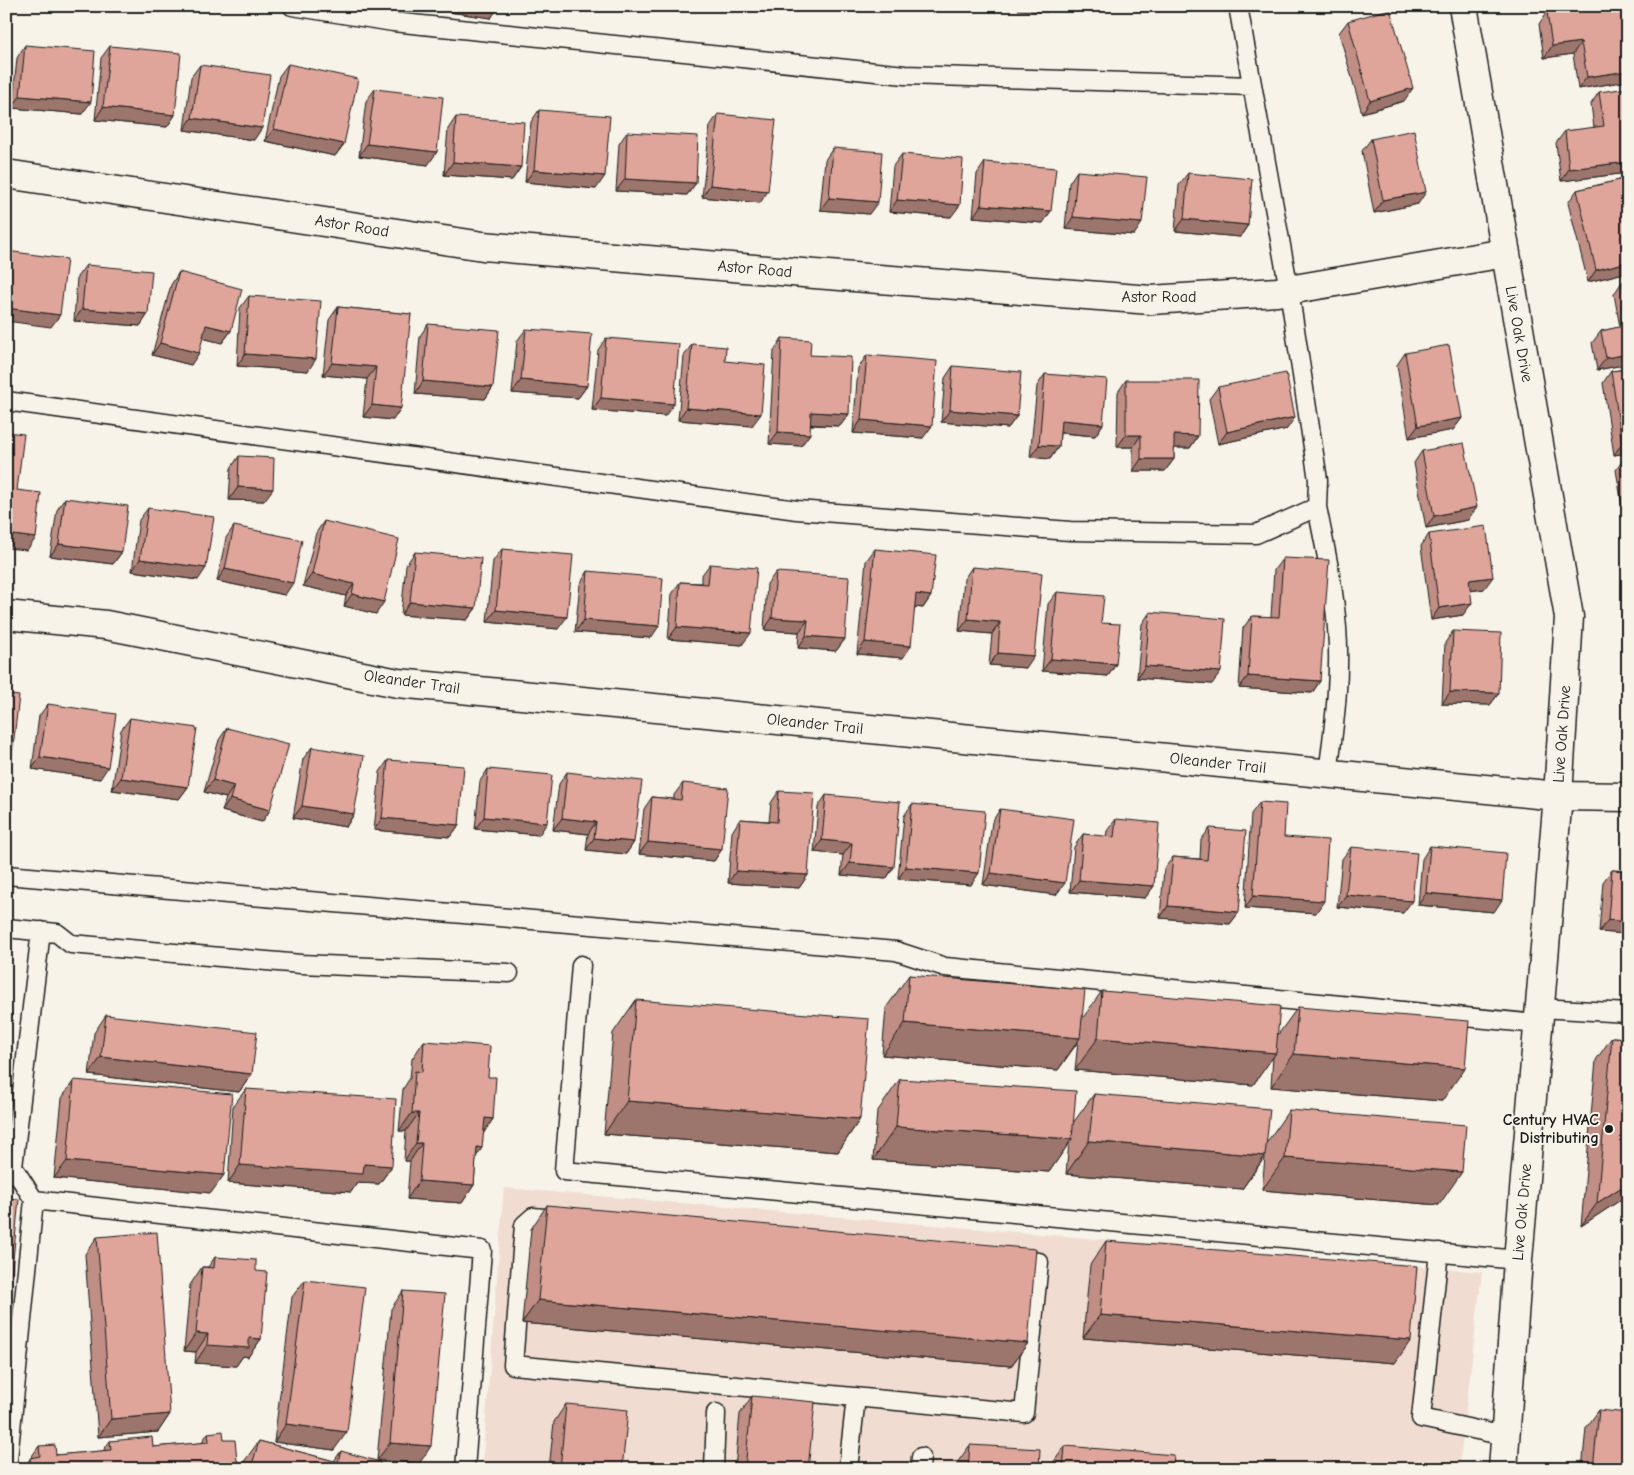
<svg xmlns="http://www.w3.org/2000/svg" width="1634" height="1475" font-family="'Comic Neue',sans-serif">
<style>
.built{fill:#f0dcd1}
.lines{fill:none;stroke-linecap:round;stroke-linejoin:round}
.lane-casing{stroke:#1c1c1c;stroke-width:21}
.street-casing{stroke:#1c1c1c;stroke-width:31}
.lane{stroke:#f7f3e8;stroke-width:18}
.street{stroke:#f7f3e8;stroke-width:28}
.wall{fill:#c08e84;stroke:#1c1c1c}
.shaded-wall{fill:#9c746c;stroke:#1c1c1c}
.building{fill:#dfa59a;stroke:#1c1c1c}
.poi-dot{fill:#1c1c1c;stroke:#f7f3e8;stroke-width:2}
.labels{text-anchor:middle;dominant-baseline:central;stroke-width:4;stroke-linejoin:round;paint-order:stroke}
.street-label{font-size:16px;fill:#1c1c1c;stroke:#f7f3e8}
.poi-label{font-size:16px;font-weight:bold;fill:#1c1c1c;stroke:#f7f3e8;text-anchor:end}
</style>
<rect width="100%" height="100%" fill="#f7f3e8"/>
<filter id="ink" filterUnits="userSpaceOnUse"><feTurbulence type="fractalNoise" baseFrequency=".02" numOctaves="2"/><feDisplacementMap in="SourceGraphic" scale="10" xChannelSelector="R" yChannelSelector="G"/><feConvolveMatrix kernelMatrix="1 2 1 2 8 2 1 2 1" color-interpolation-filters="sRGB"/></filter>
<g filter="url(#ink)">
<path class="built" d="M504,1188L1482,1272L1459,1469H482Z"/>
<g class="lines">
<g class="lane-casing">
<path id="lane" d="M292,6L393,22L905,75L1252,86
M6,401L797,510L1070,531L1256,534L1317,507L1318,480L1289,290L1238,6
M1317,507C1325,547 1334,588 1337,628C1341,677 1334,726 1328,774
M6,875L896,951L945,967L1538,1024
M6,928L57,933L71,944L301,964L509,973
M581,965L564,1171L1518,1260
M1540,1008L1628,1013
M6,1167H13L41,931
M13,1167L34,1200L482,1250L465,1469
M533,1217L1039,1262L1024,1413L513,1365L524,1225Z
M1439,1252L1421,1418L1505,1436
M7,1469L34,1200
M714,1469L716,1413
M848,1469L856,1397
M920,1469L921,1457"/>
</g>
<g class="street-casing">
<path id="street" d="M1463,6L1569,617L1558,796L1518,1260L1503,1469
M6,174L483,246L815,274L1151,300L1277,292L1505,253
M6,615L106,625L398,683L1558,796L1628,797"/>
</g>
<use href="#lane" class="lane"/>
<use href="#street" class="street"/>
</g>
<path class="wall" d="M450,6H499L491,18L449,12Z
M1547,12L1627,81L1578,89L1573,54L1544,58L1539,24Z
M1348,21L1404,101L1362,113L1339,33Z
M25,45L82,114L12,108L17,58Z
M110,46L175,115L167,127L95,120L101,58Z
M288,64L344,144L335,156L265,141L279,76Z
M200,65L254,140L184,130L191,77Z
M375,89L428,165L359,156L366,101Z
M1599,92L1628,173L1561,181L1556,143L1565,131L1594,128L1591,104Z
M539,110L596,189L525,182L531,122Z
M718,114L760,203L702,197L710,126Z
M456,117L521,167L512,180L444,175L448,129Z
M627,132L696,183L687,195L616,191L619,144Z
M1371,139L1418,204L1374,213L1362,151Z
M833,148L869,214L820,210L825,160Z
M902,154L951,217L889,212L893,166Z
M985,162L1043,223L973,217L977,174Z
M1077,171L1134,235L1065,229L1069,183Z
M1188,173L1248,225L1240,237L1175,231L1179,185Z
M1628,178V272L1588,282L1568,203L1577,190Z
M86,265L148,314L140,326L74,321L77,277Z
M179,272L231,331L222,343L203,338L191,365L152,355L171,285Z
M1628,281V364L1597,370L1592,343L1601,331L1620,327L1614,294L1622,282Z
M249,296L308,371L237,366L240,308Z
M338,307L411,314L393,420L363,417L367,379L323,375L329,320Z
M428,324L493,387L485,399L415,394L420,336Z
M526,329L587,386L578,398L512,393L517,341Z
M606,338L665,416L592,410L598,350Z
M782,338L810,355L849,414L840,426L810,425L801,446L769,444L774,351Z
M692,344L725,361L752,426L678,420L684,356Z
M1405,353L1462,418L1453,430L1409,438L1397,365Z
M867,355L923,438L853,433L858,368Z
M953,366L1017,416L1008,428L941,422L945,378Z
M1628,369V453L1614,455L1603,383L1611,371Z
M1045,374L1103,424L1095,436L1060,433L1059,446L1050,459L1030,457L1037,386Z
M1126,380L1198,436L1190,448H1174V459L1165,471H1133V447H1117L1118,392Z
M1218,387L1287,429L1218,444L1209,399Z
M1422,451L1468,520L1426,528L1414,463Z
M239,456L264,501L229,500L231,468Z
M1625,457H1628V539L1616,470Z
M65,498L122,552L113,564L50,556L57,510Z
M148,508L198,580L132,571L139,520Z
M324,521L376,614L344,606L346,596L303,586L316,533Z
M234,526L285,595L217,581L226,538Z
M1429,534L1484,589L1470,591L1463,615L1431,620L1421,546Z
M502,549L558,629L487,622L493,561Z
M875,549L931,596L923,608L915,607L903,658L857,654L866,561Z
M415,552L476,608L467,620L401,615L406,565Z
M1283,558L1320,681L1312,693L1239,688L1243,628L1252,616L1271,617L1274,570Z
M710,564L742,645L668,639L672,594L680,582L701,583V576Z
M972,567L1026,668L989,665L992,634L959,631L964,579Z
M588,571L651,638L575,632L580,584Z
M776,572L845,639L836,651L798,648L799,632L764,630L767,584Z
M1057,592L1101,623L1116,664L1108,676L1042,671L1048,604Z
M1150,612L1212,684L1137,678L1142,624Z
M1453,631L1499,693L1490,705L1442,704L1445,643Z
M48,704L100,779L32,769L39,716Z
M130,718L188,787L179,799L112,790L121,730Z
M227,728L270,810L262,822L222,811L226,798L204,792L219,740Z
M312,747L354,814L346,827L293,818L303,759Z
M388,760L459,825L450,837L374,830L380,772Z
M488,769L539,835L475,829L480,781Z
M567,772L634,842L626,854L586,850L588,834L553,830L559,784Z
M683,783L722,849L714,861L639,854L644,809L652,797L674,799V795Z
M779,791L808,875L799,888L728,883L732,832L740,819L769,821L771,803Z
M826,795L894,867L886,879L841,875L843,855L814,852L818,807Z
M1260,802L1316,913L1245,908L1251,814Z
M912,804L971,885L898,879L904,816Z
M1000,809L1056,895L983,885L992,822Z
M1116,819L1154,886L1145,898L1070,892L1074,847L1083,834L1106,837L1107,831Z
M1210,828L1239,912L1230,924L1160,918L1164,869L1173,857L1200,859L1201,840Z
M1430,846L1494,912L1418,905L1422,859Z
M1351,847L1403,913L1337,907L1342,859Z
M1612,870L1628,871V934L1599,932L1603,882Z
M909,975L1082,1019L1102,991L1277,1036L1298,1007L1442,1101L1271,1087L1273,1056L1253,1085L1075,1070L1078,1042L1058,1070L882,1055L886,1008Z
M636,1000L860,1119L838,1152L604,1134L613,1033Z
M106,1015L252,1074L239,1092L89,1075L94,1033Z
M1612,1037L1628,1038V1195L1581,1226L1596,1060Z
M424,1041L488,1077L493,1119L484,1132L476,1156L474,1185L462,1203L407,1199L410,1161H404L406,1131H399L403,1089L410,1078L412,1059Z
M900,1079L1073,1123L1094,1094L1267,1142L1289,1110L1439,1205L1262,1190L1265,1157L1242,1189L1066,1174L1069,1143L1049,1172L873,1160L877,1112Z
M74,1080L211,1193L54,1178L62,1098Z
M246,1089L392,1166L379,1184L357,1183L351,1192L228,1183L233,1106Z
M547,1205L1028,1343L1011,1366L522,1323L531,1229Z
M97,1237L170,1414L158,1432L98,1437L85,1254Z
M1106,1241L1395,1363L1083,1338L1090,1265Z
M215,1257L256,1271L261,1339L248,1357L243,1356L236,1366L195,1363L196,1352L184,1351L190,1285L202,1267H208Z
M305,1280L334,1450L274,1442L292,1297Z
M403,1291L419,1464L377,1460L391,1309Z
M752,1396L808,1469H735L740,1414Z
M566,1404L622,1469H549L554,1422Z
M1599,1410L1628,1469H1582L1586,1428Z
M208,1433L224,1440L237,1461L243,1463L259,1441L334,1461L341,1451L379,1469H23L39,1446L56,1455L103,1451L110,1441L153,1447L201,1443Z
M970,1445L1039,1469H957V1463Z
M1065,1446L1173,1469H1052L1053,1463Z"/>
<path class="shaded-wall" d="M453,6H499L491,18L449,12Z
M1021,6H1052L1048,12L1018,10Z
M1581,42L1573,54L1544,58L1552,46Z
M1628,71V80L1627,81L1578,89L1587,77Z
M1413,88L1404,101L1362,113L1370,101Z
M20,96L91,102L82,114L12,108Z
M103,107L175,115L167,127L95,120Z
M192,118L262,128L254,140L184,130Z
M274,129L344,144L335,156L265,141Z
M367,144L437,152L428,165L359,156Z
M453,162L521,167L512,180L444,175Z
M1628,162V173L1561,181L1569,169Z
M534,170L605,176L596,189L525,182Z
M625,179L696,183L687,195L616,191Z
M710,185L768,191L760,203L702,197Z
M1426,192L1418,204L1374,213L1383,200Z
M829,198L878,202L869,214L820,210Z
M897,200L960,205L951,217L889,212Z
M981,205L1051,211L1043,223L973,217Z
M1073,217L1142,223L1134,235L1065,229Z
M1184,219L1248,225L1240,237L1175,231Z
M1628,262V272L1588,282L1596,270Z
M6,308L60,315L51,327L6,321Z
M82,309L148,314L140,326L74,321Z
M206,325L231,331L222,343L198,337Z
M160,343L199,353L191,365L152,355Z
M245,354L316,359L308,371L237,366Z
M1628,354V364L1597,370L1606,358Z
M332,363L376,367L367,379L323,375Z
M521,380L587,386L578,398L512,393Z
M423,381L493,387L485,399L415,394Z
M601,398L674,404L665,416L592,410Z
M372,405L401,408L393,420L363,417Z
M686,408L761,414L752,426L678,420Z
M950,410L1017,416L1008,428L941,422Z
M811,412L849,414L840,426L802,424Z
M1295,417L1287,429L1218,444L1227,432Z
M1462,418L1453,430L1409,438L1418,426Z
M861,420L932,426L923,438L853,433Z
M1061,420L1103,424L1095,436L1053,432Z
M778,432L810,434L801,446L769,444Z
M1126,435H1141L1133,447H1117Z
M1174,435L1198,436L1190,448H1165Z
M1628,442V453L1614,455L1622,443Z
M1039,445L1059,446L1050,459L1030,457Z
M1141,459H1174L1165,471H1133Z
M238,487L273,489L264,501L229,500Z
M1477,507L1468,520L1426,528L1434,516Z
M6,534L36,538L27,550L6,548Z
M59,544L122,552L113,564L50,556Z
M140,559L206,568L198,580L132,571Z
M225,569L293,583L285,595L217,581Z
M312,574L354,584L346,596L303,586Z
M1493,577L1484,589L1460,592L1469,580Z
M352,594L384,602L376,614L344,606Z
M916,594L931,596L923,608L908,606Z
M410,602L476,608L467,620L401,615Z
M1472,603L1463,615L1431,620L1439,608Z
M496,610L567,617L558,629L487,622Z
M772,618L808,620L799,632L764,630Z
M968,619L1000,622L992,634L959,631Z
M584,620L659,626L651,638L575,632Z
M677,627L751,633L742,645L668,639Z
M806,636L845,639L836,651L798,648Z
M865,642L911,646L903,658L857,654Z
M998,653L1034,656L1026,668L989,665Z
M1051,659L1116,664L1108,676L1042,671Z
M1145,666L1221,672L1212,684L1137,678Z
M1248,676L1320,681L1312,693L1239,688Z
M1450,692L1499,693L1490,705L1442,704Z
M6,754L12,755L6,763Z
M40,757L108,767L100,779L32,769Z
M121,778L188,787L179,799L112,790Z
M213,780L234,786L226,798L204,792Z
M230,799L270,810L262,822L222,811Z
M302,806L354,814L346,827L293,818Z
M484,817L547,823L539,835L475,829Z
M382,818L459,825L450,837L374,830Z
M562,818L596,822L588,834L553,830Z
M594,838L634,842L626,854L586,850Z
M822,840L852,843L843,855L814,852Z
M648,842L722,849L714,861L639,854Z
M850,863L894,867L886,879L841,875Z
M906,867L979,873L971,885L898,879Z
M736,871L808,875L799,888L728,883Z
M991,873L1065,883L1056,895L983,885Z
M1079,880L1154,886L1145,898L1070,892Z
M1426,893L1502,900L1494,912L1418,905Z
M1346,895L1412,901L1403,913L1337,907Z
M1253,896L1324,901L1316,913L1245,908Z
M1168,906L1239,912L1230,924L1160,918Z
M1608,920L1628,922V934L1599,932Z
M905,1023L1080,1038L1058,1070L882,1055Z
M1098,1038L1276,1053L1253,1085L1075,1070Z
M1294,1054L1465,1068L1442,1101L1271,1087Z
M101,1057L252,1074L239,1092L89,1075Z
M627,1101L860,1119L838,1152L604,1134Z
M412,1113H419L406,1131H399Z
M485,1118L493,1119L481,1137Z
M896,1127L1072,1139L1049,1172L873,1160Z
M1089,1141L1265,1156L1242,1189L1066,1174Z
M416,1143H422L410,1161H404Z
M477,1147L482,1148L470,1166Z
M1285,1158L1462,1172L1439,1205L1262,1190Z
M67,1161L224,1175L211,1193L54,1178Z
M364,1164L392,1166L379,1184L357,1183L351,1192L228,1183L240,1165Z
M419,1181L474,1185L462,1203L407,1199Z
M1628,1183V1195L1581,1226L1597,1203Z
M538,1300L1028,1343L1011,1366L522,1323Z
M1100,1315L1411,1340L1395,1363L1083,1338Z
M196,1333L208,1334L196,1352L184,1351Z
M249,1338L261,1339L248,1357L243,1356L236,1366L195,1363L207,1345Z
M170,1414L158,1432L98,1437L111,1419Z
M286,1424L347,1432L334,1450L274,1442Z
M390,1443L431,1446L419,1464L377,1460Z"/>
<path class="building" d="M1584,6H1626L1628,19V71L1587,77L1581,42L1552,46L1547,12Z
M1390,9L1413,88L1370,101L1348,21Z
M6,13H11L6,66Z
M25,45L95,51L91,102L20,96Z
M110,46L181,53L175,115L103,107Z
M288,64L358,79L344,144L274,129Z
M200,65L270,75L262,128L192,118Z
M1628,88V162L1569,169L1565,131L1604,126L1599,92Z
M375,89L443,97L437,152L367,144Z
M539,110L610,116L605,176L534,170Z
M718,114L776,120L768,191L710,185Z
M456,117L524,122L521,167L453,162Z
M1414,130L1426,192L1383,200L1371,139Z
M627,132L698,136L696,183L625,179Z
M833,148L882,152L878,202L829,198Z
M902,154L963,159L960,205L897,200Z
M985,162L1056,168L1051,211L981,205Z
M1077,171L1147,177L1142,223L1073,217Z
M1188,173L1252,179L1248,225L1184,219Z
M1628,178V262L1596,270L1577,190Z
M6,251L67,259L60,315L6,308Z
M86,265L152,271L148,314L82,309Z
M179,272L242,289L231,331L206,325L199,353L160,343Z
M1628,281V310L1622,282Z
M249,296L321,301L316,359L245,354Z
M338,307L411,314L401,408L372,405L376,367L332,363Z
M428,324L499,330L493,387L423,381Z
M1628,325V354L1606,358L1601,331Z
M526,329L592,334L587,386L521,380Z
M606,338L679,344L674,404L601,398Z
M782,338L811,340L810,355L851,357L849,414L811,412L810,434L778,432Z
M692,344L726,347L725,361L765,365L761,414L686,408Z
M1449,345L1462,418L1418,426L1405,353Z
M867,355L937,361L932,426L861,420Z
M953,366L1021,372L1017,416L950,410Z
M1628,369V442L1622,443L1611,371Z
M1286,373L1295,417L1227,432L1218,387Z
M1045,374L1107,379L1103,424L1061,420L1059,446L1039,445Z
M1126,380H1199L1198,436L1174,435V459H1141V435H1126Z
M6,432L24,434L17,490L41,493L36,538L6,534Z
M1464,443L1477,507L1434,516L1422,451Z
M239,456L274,458L273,489L238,487Z
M1625,457H1628V477Z
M65,498L128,506L122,552L59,544Z
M148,508L214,517L206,568L140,559Z
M324,521L399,539L384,602L352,594L354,584L312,574Z
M234,526L302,540L293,583L225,569Z
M1486,526L1493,577L1469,580L1472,603L1439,608L1429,534Z
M502,549L573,555L567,617L496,610Z
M875,549L936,555L931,596L916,594L911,646L865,642Z
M415,552L481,558L476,608L410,602Z
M1283,558L1329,560L1320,681L1248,676L1252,616L1279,617Z
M710,564L757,568L751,633L677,627L680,582L708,584Z
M972,567L1042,573L1034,656L998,653L1000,622L968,619Z
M588,571L663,578L659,626L584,620Z
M776,572L849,577L845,639L806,636L808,620L772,618Z
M1057,592L1104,596L1101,623L1120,624L1116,664L1051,659Z
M1150,612L1225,619L1221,672L1145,666Z
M1453,631L1501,633L1499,693L1450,692Z
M6,694L19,696L12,755L6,754Z
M48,704L116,714L108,767L40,757Z
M130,718L197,728L188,787L121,778Z
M227,728L289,744L270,810L230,799L234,786L213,780Z
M312,747L364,756L354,814L302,806Z
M388,760L464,766L459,825L382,818Z
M488,769L552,775L547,823L484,817Z
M567,772L642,781L634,842L594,838L596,822L562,818Z
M683,783L728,788L722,849L648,842L652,797L681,800Z
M779,791L814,793L808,875L736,871L740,819L777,822Z
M826,795L900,802L894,867L850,863L852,843L822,840Z
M1260,802L1286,804L1284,837L1328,840L1324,901L1253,896Z
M912,804L985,811L979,873L906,867Z
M1000,809L1074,819L1065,883L991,873Z
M1116,819L1159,823L1154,886L1079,880L1083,834L1114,837Z
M1210,828L1246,831L1239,912L1168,906L1173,857L1207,860Z
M1430,846L1506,853L1502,900L1426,893Z
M1351,847L1417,853L1412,901L1346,895Z
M1612,870L1628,871V922L1608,920Z
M909,975L1085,990L1080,1038L905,1023Z
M1102,991L1280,1006L1276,1053L1098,1038Z
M636,1000L869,1019L860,1119L627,1101Z
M1298,1007L1469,1021L1465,1068L1294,1054Z
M106,1015L257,1032L252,1074L101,1057Z
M1612,1037L1628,1038V1183L1597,1203Z
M424,1041L490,1046L488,1077H496L493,1119L485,1118L482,1148L477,1147L474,1185L419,1181L422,1143H416L419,1113H412L415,1071L422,1072Z
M900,1079L1076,1091L1072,1139L896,1127Z
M74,1080L232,1094L224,1175L67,1161Z
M246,1089L396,1099L392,1166L364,1164L363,1174L240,1165Z
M1094,1094L1270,1109L1265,1156L1089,1141Z
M1289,1110L1466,1125L1462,1172L1285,1158Z
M6,1198L19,1199L6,1331Z
M547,1205L1036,1249L1028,1343L538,1300Z
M157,1232L170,1414L111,1419L97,1237Z
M1106,1241L1417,1266L1411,1340L1100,1315Z
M215,1257L256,1260V1271L267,1272L261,1339L249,1338V1348L207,1345L208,1334L196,1333L202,1267L214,1268Z
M305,1280L365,1287L347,1432L286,1424Z
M403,1291L445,1294L431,1446L390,1443Z
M752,1396L815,1402L808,1469H745Z
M566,1404L628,1410L622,1469H560Z
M1599,1410L1628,1413V1469H1593Z
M223,1431L224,1440H235L237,1461L252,1465L259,1441L338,1462L341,1451L380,1462L379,1469H31L30,1458L40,1456L39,1446L55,1445L56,1455L111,1450L110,1441L152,1437L153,1447L209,1442L208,1433Z
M970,1445L1040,1449L1039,1469H968Z
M1065,1446L1174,1455L1173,1469H1063Z"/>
</g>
<circle class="poi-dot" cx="1609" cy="1129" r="5"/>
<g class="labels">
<g class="street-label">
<text transform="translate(352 226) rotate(9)">Astor Road</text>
<text transform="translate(755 269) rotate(5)">Astor Road</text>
<text x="1159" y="297">Astor Road</text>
<text transform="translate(1519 334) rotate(80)">Live Oak Drive</text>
<text transform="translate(412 682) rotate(8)">Oleander Trail</text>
<text transform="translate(815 724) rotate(6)">Oleander Trail</text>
<text transform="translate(1562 734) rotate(-86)">Live Oak Drive</text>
<text transform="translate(1218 763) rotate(6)">Oleander Trail</text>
<text transform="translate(1522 1212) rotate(-85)">Live Oak Drive</text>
</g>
<g class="poi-label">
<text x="1599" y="1120">Century HVAC<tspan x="1599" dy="18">Distributing</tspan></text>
</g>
</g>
<rect width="1634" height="1475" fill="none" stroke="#f7f3e8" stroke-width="25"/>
<rect x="12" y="12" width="1609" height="1450" fill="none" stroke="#1c1c1c" stroke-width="2" filter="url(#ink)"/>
</svg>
